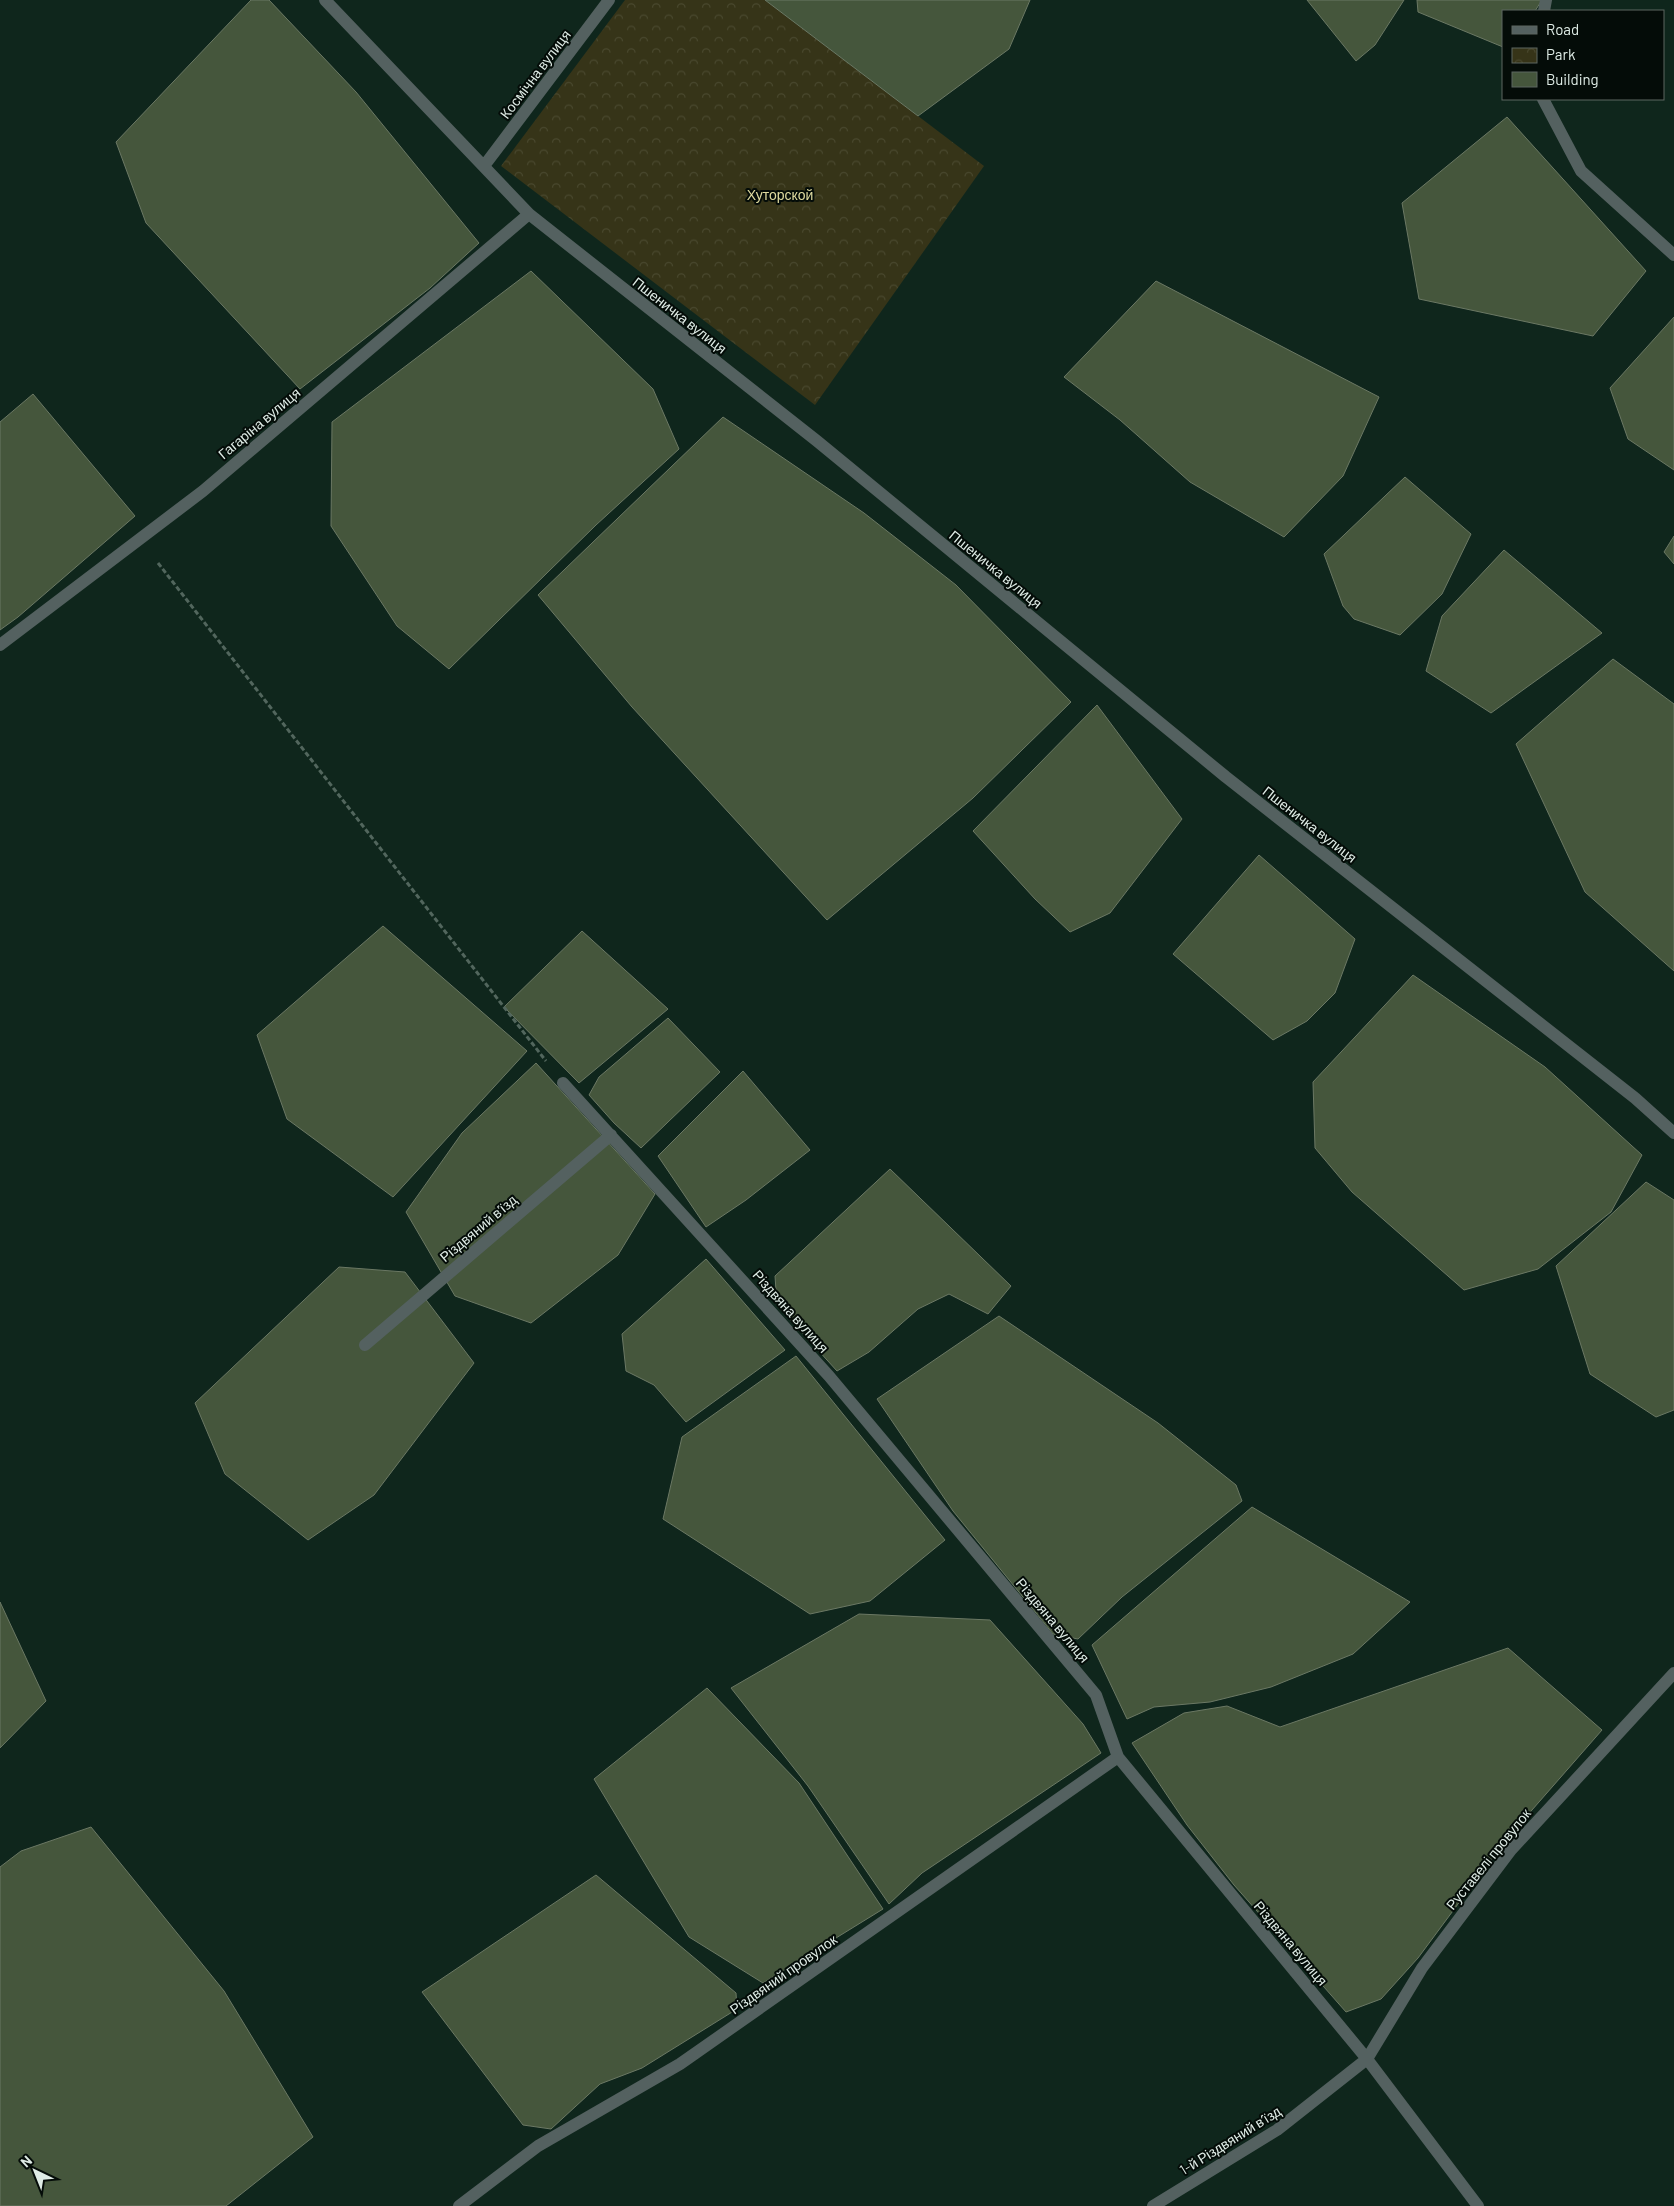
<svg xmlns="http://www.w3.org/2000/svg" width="1674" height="2206" font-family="Barlow,sans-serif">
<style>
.park{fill:url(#park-crowns)}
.building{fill:#45563c;stroke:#6b7864}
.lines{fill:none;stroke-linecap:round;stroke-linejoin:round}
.path{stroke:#52665d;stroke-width:3;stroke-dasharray:5 2.5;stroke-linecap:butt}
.minor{stroke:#546160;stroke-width:12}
.labels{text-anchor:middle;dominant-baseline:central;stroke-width:4;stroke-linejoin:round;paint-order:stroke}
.street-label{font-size:14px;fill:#dfece6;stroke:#040c08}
.park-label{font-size:14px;fill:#deda9f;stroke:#040c08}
</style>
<defs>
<pattern id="park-crowns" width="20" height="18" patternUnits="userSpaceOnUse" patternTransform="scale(1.25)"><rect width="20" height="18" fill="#363418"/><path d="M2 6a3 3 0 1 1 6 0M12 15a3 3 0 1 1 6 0" fill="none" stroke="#49482e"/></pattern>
</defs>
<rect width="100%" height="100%" fill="#0f261c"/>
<path class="park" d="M625,0H765L984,166L815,405L501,166Z"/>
<path class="building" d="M251,0H269L356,92L479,243L430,288L300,389L146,223L116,142Z
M765,0H1030L1009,49L918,116Z
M1307,0H1404L1375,45L1356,61Z
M1417,0H1542L1535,11H1503V47L1418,12Z
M1507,117L1646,271L1593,336L1419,299L1402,203Z
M531,271L653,389L679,449L596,525L449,669L397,626L331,526L332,422Z
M1156,281L1379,397L1343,476L1284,537L1190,482L1120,420L1064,377Z
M1674,317V470L1628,439L1610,388Z
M33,394L135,516L18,617L0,630V422Z
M723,417L864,513L956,585L1071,702L973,798L827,920L632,707L538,595Z
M1405,477L1471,534L1442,594L1400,635L1354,619L1343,606L1324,554Z
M1674,536V564L1664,552Z
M1504,550L1602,633L1491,713L1426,671L1442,616Z
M1613,659L1674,704V971L1585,892L1516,744Z
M1097,705L1182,819L1110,913L1070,932L1035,899L973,831Z
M1259,855L1355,939L1335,993L1307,1021L1273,1040L1173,954Z
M383,926L527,1051L393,1197L287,1119L257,1035Z
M582,931L668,1009L579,1083L504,1007Z
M1413,975L1545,1067L1642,1155L1611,1212L1538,1269L1464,1290L1352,1192L1315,1148L1313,1082Z
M668,1018L720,1072L641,1148L614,1123L589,1095L599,1077Z
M536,1063L655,1194L618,1255L531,1323L455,1296L406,1212L462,1133Z
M743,1071L810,1150L746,1200L706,1227L658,1156Z
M890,1169L1011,1286L988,1314L949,1294L918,1309L869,1352L837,1371L777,1305L775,1276Z
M1646,1182L1674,1200V1410L1656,1417L1590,1374L1556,1266Z
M706,1259L785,1350L686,1422L654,1385L626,1371L622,1334Z
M339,1267L405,1272L474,1363L374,1495L308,1540L225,1474L195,1403Z
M999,1316L1158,1423L1236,1485L1242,1501L1122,1597L1078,1639L1053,1634L953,1511L877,1399Z
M796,1356L945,1540L870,1601L810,1614L663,1519L682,1437Z
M1252,1507L1410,1602L1353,1654L1271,1687L1210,1702L1154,1707L1127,1719L1092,1645Z
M0,1602L46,1701L0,1748Z
M859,1614L990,1620L1083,1724L1101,1753L922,1873L889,1904L808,1786L731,1688Z
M1508,1648L1602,1730L1504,1842L1418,1958L1381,1999L1346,2012L1234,1885L1187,1825L1132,1743L1184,1713L1227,1706L1280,1727Z
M707,1688L799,1783L883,1909L763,1983L689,1937L594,1779Z
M91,1827L224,1991L313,2137L226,2206H0V1867L21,1851Z
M596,1875L736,1993L737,2009L642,2068L600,2084L551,2129L523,2125L422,1992Z"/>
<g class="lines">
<path class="path" d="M158,563L546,1061"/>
<path class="minor" d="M325,0L529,214L817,441L1226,777L1635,1098L1674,1133
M1544,11L1546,0
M1543,99L1581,171L1674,255
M484,166L609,0
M0,645L203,491L529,214
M563,1083L829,1376L1096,1695L1118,1757L1367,2059L1478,2206
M365,1345L611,1135
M459,2206L538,2146L680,2064L1118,1757
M1153,2206L1277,2130L1367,2059L1422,1968L1511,1850L1674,1673"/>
</g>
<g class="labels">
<g class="street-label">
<text transform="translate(535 74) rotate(-53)">Космічна вулиця</text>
<text transform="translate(680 315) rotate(38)">Пшеничка вулиця</text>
<text transform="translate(259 423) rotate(-40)">Гагаріна вулиця</text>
<text transform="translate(996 569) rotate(39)">Пшеничка вулиця</text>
<text transform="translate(1310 824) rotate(38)">Пшеничка вулиця</text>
<text transform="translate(478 1228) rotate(-40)">Різдвяний в'їзд</text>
<text transform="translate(791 1311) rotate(48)">Різдвяна вулиця</text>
<text transform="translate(1053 1620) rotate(50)">Різдвяна вулиця</text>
<text transform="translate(1488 1859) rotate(-51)">Руставелі провулок</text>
<text transform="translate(1291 1943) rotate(50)">Різдвяна вулиця</text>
<text transform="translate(783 1974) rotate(-35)">Різдвяний провулок</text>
<text transform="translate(1230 2140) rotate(-32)">1-й Різдвяний в’їзд</text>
</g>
<g class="park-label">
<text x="780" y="194">Хуторской</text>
</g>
</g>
<rect x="1502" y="10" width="162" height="90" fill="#040c08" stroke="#5c6661"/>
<rect x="1512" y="26" width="25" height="8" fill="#546160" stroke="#5c6661"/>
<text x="1546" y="35" font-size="15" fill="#dfece6">Road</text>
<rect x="1512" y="48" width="25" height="15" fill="url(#park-crowns)" stroke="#5c6661"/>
<text x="1546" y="60" font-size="15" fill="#dfece6">Park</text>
<rect x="1512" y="72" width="25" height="15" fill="#45563c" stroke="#5c6661"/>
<text x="1546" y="85" font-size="15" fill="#dfece6">Building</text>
<g transform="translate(35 2171) rotate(317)" stroke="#040c08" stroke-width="4" paint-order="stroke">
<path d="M0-4L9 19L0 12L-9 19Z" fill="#dfece6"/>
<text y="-8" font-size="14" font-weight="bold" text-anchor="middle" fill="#dfece6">N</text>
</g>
</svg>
